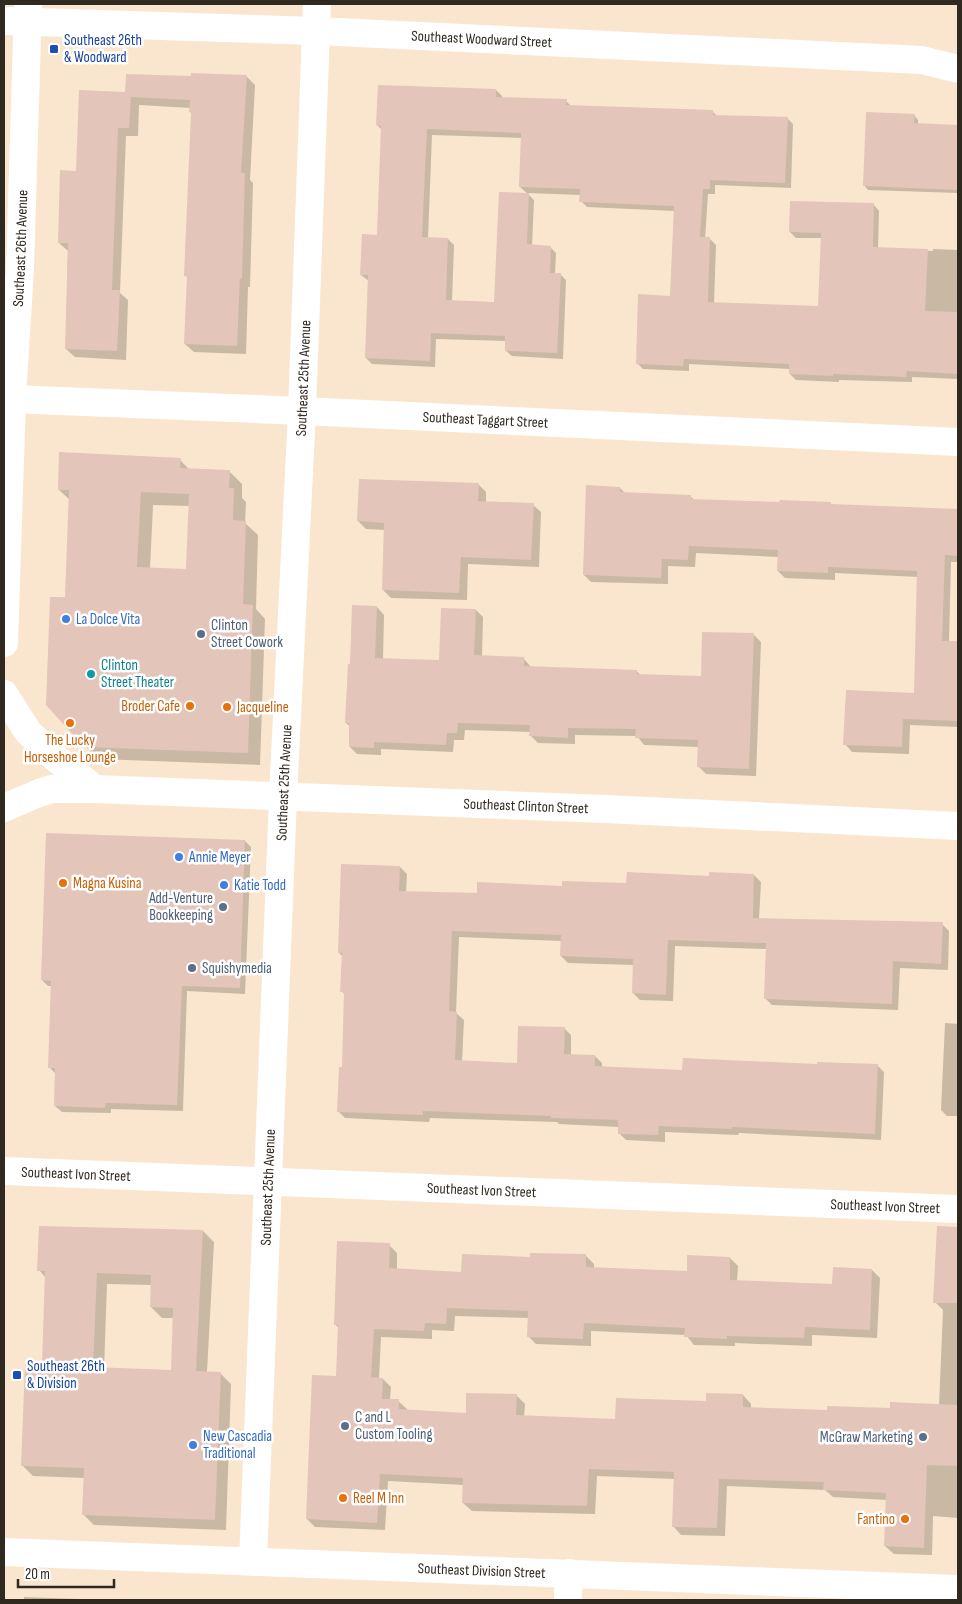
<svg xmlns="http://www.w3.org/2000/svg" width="962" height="1604" font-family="'Sofia Sans Condensed',sans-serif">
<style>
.shadow{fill:#0003;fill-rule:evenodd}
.building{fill:#e3c5b9;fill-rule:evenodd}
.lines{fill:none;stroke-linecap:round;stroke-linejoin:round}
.minor{stroke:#fff;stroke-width:28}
.major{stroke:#fff;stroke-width:28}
.transit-dot{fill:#1a4fb4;stroke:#fff;stroke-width:2}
.shop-dot{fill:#3f7fe0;stroke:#fff;stroke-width:2}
.service-dot{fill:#5c6f8a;stroke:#fff;stroke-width:2}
.culture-dot{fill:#0f9aa8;stroke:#fff;stroke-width:2}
.food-dot{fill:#e8710a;stroke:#fff;stroke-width:2}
.labels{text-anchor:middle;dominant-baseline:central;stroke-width:5;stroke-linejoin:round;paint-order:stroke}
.street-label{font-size:15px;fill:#302920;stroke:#fff}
.transit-label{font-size:15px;fill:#164399;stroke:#fff;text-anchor:start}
.shop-label{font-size:15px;fill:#366cbe;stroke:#fff;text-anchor:start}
.service-label{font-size:15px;fill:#4e5e75;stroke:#fff;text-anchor:start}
.culture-label{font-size:15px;fill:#0d838f;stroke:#fff;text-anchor:start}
.food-label{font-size:15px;fill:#c56008;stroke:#fff;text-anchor:start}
</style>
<rect width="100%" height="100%" fill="#fae6ce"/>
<path class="shadow" d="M192,77H247L255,85L250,180L253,183L250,287H248L246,354L194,352L185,344L188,278L185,275L192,114L191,108L139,105L138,136H126L120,293L128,300L126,360L75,357L66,349L68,251L59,243L77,172L126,93Z
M496,90L502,96V98L566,101L572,107L712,111L717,116L787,118L793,124L791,188L715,185V194H708L705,239H710L716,245L714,304L820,308L822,238H796L790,232L874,205L879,211L878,249L933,251V249L958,250V379L912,377V382L839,380V382L796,380L790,374V369L689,364V371L643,369L637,363L671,297L675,211L587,207L581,201V195L527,193L534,200L532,246L550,247L556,253L555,274H560L566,280L563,359L512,356L506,351V341L436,339L435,367L372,364L366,358L369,281L361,275L378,236L382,130L377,125ZM432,135L522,138L520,187L528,194L496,303L452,302L454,245L448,239L428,238Z
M914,115L918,120V125L958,126V193L868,190L864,185Z
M180,460L190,470L229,471L242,484V498L246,502L245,523L258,535L256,609L265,619L260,765L99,759L85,746L67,598L70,500L59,490ZM153,505L190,506L187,570L150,569Z
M478,484L486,492V503L533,505L541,512L539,567L468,564L467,600L391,598L383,590L385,530L366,529L358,521Z
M620,488L625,493L690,496L694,500L958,510V562H951L949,642H958V727L910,725L909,754L852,752L845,744L916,695L919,577L835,573V580L785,578L778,571L779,557L696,553L695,567L668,566V584L591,582L584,575Z
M377,607L384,615L383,659L440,661L476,610L483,617L482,657L523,658L531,667L636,671L641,675L702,677L754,635L761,642L756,776L706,774L698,766L699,747L644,745L637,736L575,735V744L538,743L531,736V732L465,730L464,740H454L453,752L381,749V755L357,754L350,747L351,727L346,723L352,666Z
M245,841L251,847L245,994L187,991L183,1111L111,1109V1113L62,1112L55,1106L56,1074L50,1068L52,986H48L42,980Z
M400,867L407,874L406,892L478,894L754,875L761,882L759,919L942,924L949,931L948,970L900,968L898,1010L772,1005L765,998L767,949L675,946L673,1001L640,1000L633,993L634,965L568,963L561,956L562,941L459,937L456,1013L464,1020L462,1062L518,1064L564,1028L571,1035V1055L595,1056L602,1063V1067L683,1071L818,1065H877L884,1072L881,1140L739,1133L738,1135L665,1132V1142L626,1140L619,1133V1127L559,1124L557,1122L430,1118L429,1122L345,1118L338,1111L343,1069L345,995L342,991L343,957L339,953Z
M945,1023L958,1024V1116H947L941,1110Z
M203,1231L214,1242L207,1372L220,1373L231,1384L226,1530L94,1525L83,1514L85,1478L33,1476L22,1465L43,1366L46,1278L39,1270ZM107,1284L152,1285L151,1307L162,1318H174L172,1371L104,1369Z
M389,1245L397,1253V1270L463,1273L531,1259L586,1256L594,1264V1269L688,1272L730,1258L738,1266L737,1281L833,1286L872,1270L880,1278L877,1338L812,1335V1346L735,1343V1346L694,1345L686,1335L591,1331V1346L536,1344L528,1336L529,1318L455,1316L454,1331L432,1330V1339L381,1337L379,1379H383L391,1387L390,1400L398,1401L407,1409V1411L467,1414L517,1396L525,1404L524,1417L616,1420L743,1395L751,1404V1409L828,1411L891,1410L939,1406L943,1310L935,1302L936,1261L958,1262V1518L933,1516L932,1555L894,1554L885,1546L887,1500L833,1497L825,1490L727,1486L725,1536L681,1535L673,1526L675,1479L597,1476L595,1514L472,1511L463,1503L464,1485L388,1481L385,1530L315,1527L307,1519L337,1377L339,1328L335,1324Z
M24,1597L78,1599L80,1600H24Z"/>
<path class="building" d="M191,73L247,75L241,173H245L242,279L240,278L237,346L184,344L187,276H184L191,113L189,112L190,100L131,97L129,128H118L112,290H120L117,351L65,349L68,243H58L60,170L76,171L79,90L125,92L126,74L191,76Z
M378,85L496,89V97L567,99L566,105L713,110V115L788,117L785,183L710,180V189H703L700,237H710L708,302L818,306L821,233L789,232L790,201L874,203L873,247L928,249L925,311L958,312V374L907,371L906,377L833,374V376L789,374V364L684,359L683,366L636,364L638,294L670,296L674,206L579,202L580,189L519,187L521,133L427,129L422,237L448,238L446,300L494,302L499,192L529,193L527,244L551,246L550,273H561L557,353L505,351V336L431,333L430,361L365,358L368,275H360L362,234L377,235L381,126L376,125Z
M866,112L915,114L914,123L958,125V190L863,186Z
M59,452L181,458L180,468L230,470L229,488H234L233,520L246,521L243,604L253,605L248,753L84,747L46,705L50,597H65L69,490H58ZM141,492L189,494L186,569L137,567Z
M359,479L479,483L478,501L534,503L531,560L461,557L459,593L382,590L384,523L357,521Z
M586,485L620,487V492L691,495V499L779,502L780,500L831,502V504L958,509V556L945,555L942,641H958V721L903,719L902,747L843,745L846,690L914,693L917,571L828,567V573L777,571L778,550L689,546L688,560L662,559L661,578L583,575Z
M352,605L377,606L375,658L439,660L441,608L476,609L474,655L524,657V666L637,670V674L701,676L702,632L754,633L749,769L697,767L698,740L635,738L636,729L568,728V738L529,736L530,725L458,723L457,733H447L446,745L374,742V748L349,747V723H345L348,664H350Z
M46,833L245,840L240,988L182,986L177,1105L106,1103L105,1108L54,1106L55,1068H48L51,981L41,980Z
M341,864L400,866L399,891L477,893V882L562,886V881L626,883L627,872L709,876V872L754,874L753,918L943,922L941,964L893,961L892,1004L764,999L766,943L668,940L666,995L632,993L633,959L560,956L561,935L452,931L449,1011L457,1012L455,1060L517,1063L518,1026L565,1027L564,1054L595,1055V1066L682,1070L683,1058L817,1064V1062L878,1064L875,1134L732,1127V1129L659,1126L658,1135L618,1134V1120L551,1118V1116L423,1111V1115L337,1112L339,1067H342L344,992H340L342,953H338Z
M39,1226L203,1230L196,1371L221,1372L215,1520L82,1515L84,1468L21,1466L25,1364L42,1365L45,1271H37ZM97,1273L151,1275L150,1307L173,1308L171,1370L93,1367Z
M937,1226L958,1227V1303H933Z
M337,1241L390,1243L389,1268L461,1272L462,1254L530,1257V1253L586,1254V1267L687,1271V1255L730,1257V1280L832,1284L833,1267L872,1269L870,1330L805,1327L804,1338L727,1336V1339L684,1337L685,1328L584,1323L583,1339L527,1337L528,1311L447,1308L446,1324L425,1323L424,1331L374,1329L371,1377L383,1378L382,1399H399V1409L466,1413V1393L517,1394L516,1415L615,1419L616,1398L706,1401V1393L743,1394V1407L827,1410V1406L890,1408V1402L958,1405V1466L927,1465L924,1548L884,1546L886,1493L823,1490L824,1482L719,1479L717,1528L672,1527L674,1472L589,1469L587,1506L462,1503L463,1478L380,1474L377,1523L306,1519L312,1375L336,1376L338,1325H334Z"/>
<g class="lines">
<g class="minor">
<path id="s1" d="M4,21L316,31L922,60L958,69"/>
<path id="s2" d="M12,399L302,411L958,442"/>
<path id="s3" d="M4,643L12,399L20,269L28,4"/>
<path d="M4,694L28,732L54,757L95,789"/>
<path id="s4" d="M4,808L39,793L52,789H95L606,809L958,826"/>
<path id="s5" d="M4,1171L958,1209"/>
<path id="s6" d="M253,1562L283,797L302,411L317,4"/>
<path d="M568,1600L569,1573"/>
</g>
<path class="major" id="s7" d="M4,1552L958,1589"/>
</g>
<g class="transit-dot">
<rect x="49" y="44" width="10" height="10" rx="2.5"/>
<rect x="12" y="1370" width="10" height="10" rx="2.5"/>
</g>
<g class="shop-dot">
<circle cx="66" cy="619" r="5"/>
<circle cx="179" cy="857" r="5"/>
<circle cx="224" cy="885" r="5"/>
<circle cx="193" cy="1445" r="5"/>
</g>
<g class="service-dot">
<circle cx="201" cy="634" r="5"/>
<circle cx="223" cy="907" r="5"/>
<circle cx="192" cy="968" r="5"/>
<circle cx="345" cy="1426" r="5"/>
<circle cx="923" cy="1437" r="5"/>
</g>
<circle class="culture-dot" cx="91" cy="674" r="5"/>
<g class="food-dot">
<circle cx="190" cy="706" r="5"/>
<circle cx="227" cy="707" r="5"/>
<circle cx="70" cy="723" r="5"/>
<circle cx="63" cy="883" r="5"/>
<circle cx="343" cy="1498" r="5"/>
<circle cx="905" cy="1519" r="5"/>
</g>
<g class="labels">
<g class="street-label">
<text stroke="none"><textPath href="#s1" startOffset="478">Southeast Woodward Street</textPath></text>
<text stroke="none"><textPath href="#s3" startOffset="395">Southeast 26th Avenue</textPath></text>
<text stroke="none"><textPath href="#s6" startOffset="1185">Southeast 25th Avenue</textPath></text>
<text stroke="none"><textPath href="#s2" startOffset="474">Southeast Taggart Street</textPath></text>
<text stroke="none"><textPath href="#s6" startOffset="780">Southeast 25th Avenue</textPath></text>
<text stroke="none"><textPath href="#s4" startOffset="526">Southeast Clinton Street</textPath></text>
<text stroke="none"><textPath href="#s5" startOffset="72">Southeast Ivon Street</textPath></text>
<text stroke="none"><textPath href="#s6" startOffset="375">Southeast 25th Avenue</textPath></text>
<text stroke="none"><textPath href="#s5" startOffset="478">Southeast Ivon Street</textPath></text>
<text stroke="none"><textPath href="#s5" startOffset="882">Southeast Ivon Street</textPath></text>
<text stroke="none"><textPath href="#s7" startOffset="478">Southeast Division Street</textPath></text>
</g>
<g class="transit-label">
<text x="64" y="40">Southeast 26th<tspan x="64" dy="17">&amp; Woodward</tspan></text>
<text x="27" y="1366">Southeast 26th<tspan x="27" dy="17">&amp; Division</tspan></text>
</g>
<g class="shop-label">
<text x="76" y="619">La Dolce Vita</text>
<text x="189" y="857">Annie Meyer</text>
<text x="234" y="885">Katie Todd</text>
<text x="203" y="1436">New Cascadia<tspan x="203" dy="17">Traditional</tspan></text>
</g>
<g class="service-label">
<text x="211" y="625">Clinton<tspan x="211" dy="17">Street Cowork</tspan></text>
<text x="213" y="898" text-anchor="end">Add-Venture<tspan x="213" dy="17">Bookkeeping</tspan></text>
<text x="202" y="968">Squishymedia</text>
<text x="355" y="1417">C and L<tspan x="355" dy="17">Custom Tooling</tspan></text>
<text x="913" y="1437" text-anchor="end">McGraw Marketing</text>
</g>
<g class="culture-label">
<text x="101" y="665">Clinton<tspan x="101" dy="17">Street Theater</tspan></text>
</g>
<g class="food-label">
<text x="180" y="706" text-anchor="end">Broder Cafe</text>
<text x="237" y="707">Jacqueline</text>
<text x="70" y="740" text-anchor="middle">The Lucky<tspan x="70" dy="17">Horseshoe Lounge</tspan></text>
<text x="73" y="883">Magna Kusina</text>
<text x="353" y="1498">Reel M Inn</text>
<text x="895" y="1519" text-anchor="end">Fantino</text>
</g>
</g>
<rect width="962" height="1604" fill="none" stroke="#302920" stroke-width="10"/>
<path d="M18 1579v8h96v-8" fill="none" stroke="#302920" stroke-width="2.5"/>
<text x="25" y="1579" font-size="15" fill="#302920" stroke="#ffffff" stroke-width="4" paint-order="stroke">20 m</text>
</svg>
